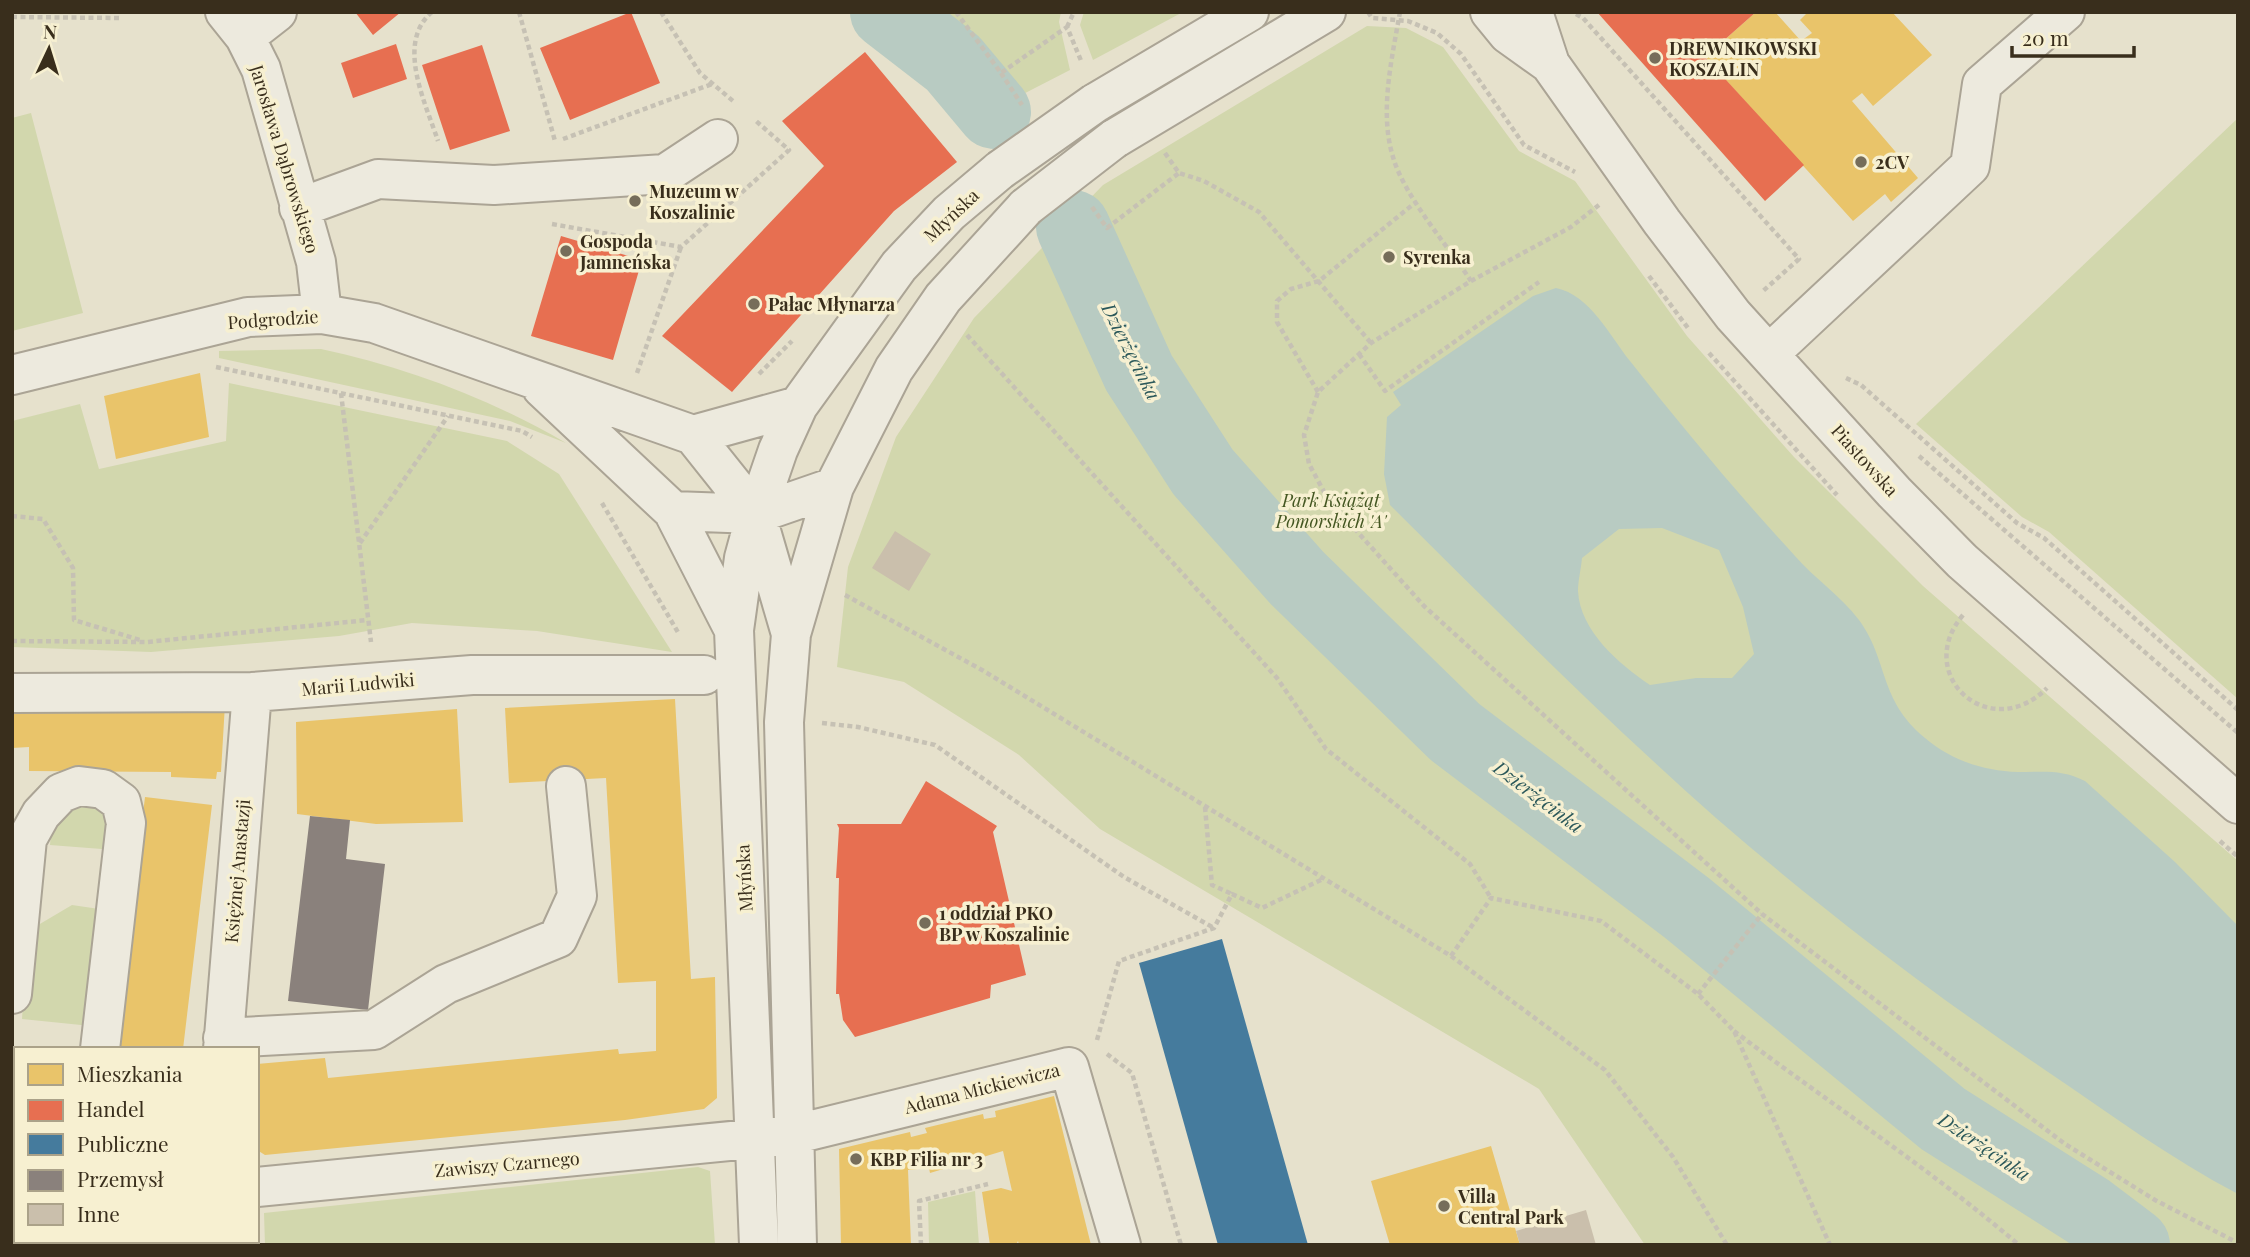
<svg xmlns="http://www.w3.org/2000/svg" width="2250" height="1257" font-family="'Playfair Display',serif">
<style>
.green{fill:#d2d7ad}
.water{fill:#b8cbc2;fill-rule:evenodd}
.homes{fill:#e9c46a}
.shops{fill:#e76f51}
.public{fill:#457b9d}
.industry{fill:#8a817c}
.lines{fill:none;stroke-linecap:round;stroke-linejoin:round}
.river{stroke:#b8cbc2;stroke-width:74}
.building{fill:#cabfac}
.minor-casing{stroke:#aba495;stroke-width:42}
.path{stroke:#c6c1b4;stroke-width:4.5;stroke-dasharray:5 3.5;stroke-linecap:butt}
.minor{stroke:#edeade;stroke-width:38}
.minor-bridge-casing{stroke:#aba495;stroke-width:42;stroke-linecap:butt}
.minor-bridge{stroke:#edeade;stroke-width:38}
.poi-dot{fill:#766d5a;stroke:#f7f0d1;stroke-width:2.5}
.labels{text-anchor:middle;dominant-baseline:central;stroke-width:7;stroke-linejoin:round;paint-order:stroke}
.poi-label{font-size:18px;font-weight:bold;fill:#392e1c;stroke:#f7f0d1;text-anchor:start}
.street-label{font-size:18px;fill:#392e1c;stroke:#f7f0d1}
.park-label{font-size:18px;font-style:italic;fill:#445722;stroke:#f7f0d1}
.water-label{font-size:19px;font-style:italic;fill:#2b585a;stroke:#f7f0d1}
</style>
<rect width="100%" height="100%" fill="#e6e1cc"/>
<path class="green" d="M897,12H1061L1059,22L1070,70L973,120Z
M1084,12H1183L1093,60L1080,25Z
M1367,26L1406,28L1443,47L1519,151L1575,181L1687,336L1794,457L1923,586L2238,861V1245H1645L1539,1089L1100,829L1019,755L904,682L837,667L848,567L896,437L974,318L1103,185Z
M31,113L83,313L12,331V118Z
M2238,118V699L2049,532L2022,517L1916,424Z
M321,349C406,367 491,399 566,443L510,421L219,358V351Z
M229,383L507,441L559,474L672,652L537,631L412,623L339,636L151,652L12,647V421L80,404L99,469L226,441Z
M101,803L115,850L50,845L52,821L65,805Z
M72,905L106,910L91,1026L22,1019L28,931Z
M698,1167L710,1171L715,1245H265L264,1213Z
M975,1191L979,1245H929L928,1202Z"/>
<path class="water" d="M1556,288C1590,295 1610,336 1630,361C1683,428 1737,493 1795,556C1814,578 1841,596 1859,620C1889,661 1878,699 1925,738C1951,760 1983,771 2018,772C2043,772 2062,769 2085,781L2175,862L2238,926V1194C2171,1159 2110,1114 2048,1072C1933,994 1821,909 1716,818C1603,718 1497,611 1390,505L1384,474L1387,417L1401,405L1393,392L1533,296ZM1662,528L1719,550L1743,607L1754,654L1732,678H1696L1650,685C1619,664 1580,631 1578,591C1578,581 1581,569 1582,558L1619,529Z"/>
<path class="homes" d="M1756,12H1775L1801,41L1812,33L1800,20L1808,12H1892L1932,55L1873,106L1862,93L1852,101L1918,178L1891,202L1885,194L1853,221L1705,57Z
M200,373L209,437L116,459L104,396Z
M675,699L691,979L715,977L717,1098L704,1109L625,1120L265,1155L257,1150V1064L325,1058L328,1078L618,1049L619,1054L656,1051V981L618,983L606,778L509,783L505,708Z
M12,701L225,704L221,772H217L216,779L171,777V772L29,771V747L12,748Z
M457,709L463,822L376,824L297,814L296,722Z
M145,797L212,805L183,1049H115Z
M1054,1096L1091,1245H1019L1018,1241L1016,1245H990L982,1192L1001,1188L1012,1191L1003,1151L930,1173L929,1168L908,1170L911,1245H841L839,1149L910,1132L911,1137L927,1133L925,1128L983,1114L984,1119L996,1117L995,1111Z
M1491,1146L1520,1245H1390L1371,1181Z
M69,1241H204V1245H70Z"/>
<path class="shops" d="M355,12H401L373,35Z
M631,12L660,83L570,120L540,48Z
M1597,12H1756L1705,57L1804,165L1765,201Z
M396,44L407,79L353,98L341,63Z
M482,45L510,131L450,150L422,65Z
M865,52L957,162L894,211L732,392L662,336L824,166L782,121Z
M561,236L642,260L613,360L531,336Z
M926,781L997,826L993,832L1026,975L991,985L990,998L855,1037L843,1020L839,994H836L839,878H836L839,828L837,824H901Z"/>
<path class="public" d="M1222,939L1308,1245H1218L1139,963Z"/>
<path class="industry" d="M310,816L350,820L346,859L385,864L368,1010L288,1001Z"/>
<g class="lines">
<path class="river" d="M887,12L953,63L994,112
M1073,227L1139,373L1203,472L1297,578L1455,732L1687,908L1943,1119L2088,1211L2133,1245"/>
</g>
<path class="building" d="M895,531L931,554L909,591L872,568Z
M1586,1210L1596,1245H1520L1516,1231Z"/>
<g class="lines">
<g class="minor-casing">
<path id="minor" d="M225,12L245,37L261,69L316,262L322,314
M1490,12L1508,34L1550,64
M1533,12L1550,64L1662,222L1733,315L1894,492L1962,561L2238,804
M245,37L277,12
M1095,103L1249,12
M1114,139L1326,12
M299,208L378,179L494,185L665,174L718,139
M1769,354L1970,166L1982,84L2065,12
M12,375L248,317L322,314L374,323L693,435L756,514L791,634
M542,388L673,511L734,630
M693,435L798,406
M673,511L756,514L834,487
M12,693L252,692L472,675H704
M12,994L27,839L41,814L61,793L79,786L103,789L121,802L126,823L100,1049
M223,1038L374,1030L446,984L558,938L577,896L566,786
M223,1049L252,692
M12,1121L16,1123
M257,1187L792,1135L1069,1067L1121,1245
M12,1214L16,1213
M224,1241V1245
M46,1245V1241
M759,1245L734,630L744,558L756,514L778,450L798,406L899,266L949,213L1000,170
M797,1245L784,722L791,634L834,487L894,369L943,298L1026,207"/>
</g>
<path class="path" d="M432,12C395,43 426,104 438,141
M519,12L555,141
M661,12L700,73L733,101
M956,12L1001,73L1067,27L1082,63
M1368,12L1372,18L1408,21L1437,33L1461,54L1524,145L1575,172
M1400,12C1392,58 1379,112 1393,157C1404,196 1448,246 1471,281
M1576,14L1583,18L1799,259L1763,291
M12,17L120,18
M1067,27L1074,12
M1001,73L1022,105
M563,139L712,84
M1165,153L1179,173L1204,181L1259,212L1371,343
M1599,205L1571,227L1471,281L1371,343L1318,392L1304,435L1309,464L1328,499L1424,606L1762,914L2065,1144L2155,1200L2238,1243
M1092,207L1107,228L1179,173
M552,224L681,247L789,150L756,121
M1649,276L1688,328
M967,335L1277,678L1326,749L1470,864L1491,898
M1709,353L1837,495
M1359,354L1385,391L1539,282
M216,367L522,431L532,437
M637,373L681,247
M759,374L792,341
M1846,378L1861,385L2017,523L2044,538L2238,710
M1318,392L1277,322V301L1291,289L1319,281L1416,202
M341,393L371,642
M1919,456L2238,733
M602,503L679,634
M12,516L43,519L73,568L74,620L140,640
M360,543L448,416
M845,595L982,670L1451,956L1605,1070L1673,1157L1727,1245
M1963,615C1912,675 1990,745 2047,688
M12,641L147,642L368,620
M822,723L858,727L935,745L1124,877L1214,928
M1205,807L1212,885L1232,894
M2220,841L2238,857
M1451,956L1491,898L1601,921L1698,994L1734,1031L1830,1245
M1698,994L1762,914
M1734,1031C1829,1103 1929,1168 2019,1245
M1097,1040L1119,961L1214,928L1232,894L1262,908L1323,879
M1107,1054L1132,1073L1181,1245
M921,1245L919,1201L988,1184"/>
<use href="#minor" class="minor"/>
<g class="minor-bridge-casing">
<path id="minor-bridge" d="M1000,170L1095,103
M1026,207L1114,139"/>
</g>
<use href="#minor-bridge" class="minor-bridge"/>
</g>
<g class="poi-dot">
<circle cx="1655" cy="58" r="7"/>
<circle cx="1861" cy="162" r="7"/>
<circle cx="635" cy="201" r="7"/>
<circle cx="566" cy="251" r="7"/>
<circle cx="1389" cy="257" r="7"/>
<circle cx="754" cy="304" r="7"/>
<circle cx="925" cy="923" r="7"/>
<circle cx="856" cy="1159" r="7"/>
<circle cx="1444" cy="1206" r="7"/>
</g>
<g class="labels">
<g class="poi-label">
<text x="1669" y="48">DREWNIKOWSKI<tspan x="1669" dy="21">KOSZALIN</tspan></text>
<text x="1875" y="162">2CV</text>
<text x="649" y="191">Muzeum w<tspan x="649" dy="21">Koszalinie</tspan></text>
<text x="580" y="241">Gospoda<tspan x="580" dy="21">Jamneńska</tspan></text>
<text x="1403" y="257">Syrenka</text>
<text x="768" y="304">Pałac Młynarza</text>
<text x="939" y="913">1 oddział PKO<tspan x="939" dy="21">BP w Koszalinie</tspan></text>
<text x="870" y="1159">KBP Filia nr 3</text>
<text x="1458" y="1196">Villa<tspan x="1458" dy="21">Central Park</tspan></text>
</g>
<g class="street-label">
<text transform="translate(285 159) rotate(73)">Jarosława Dąbrowskiego</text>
<text transform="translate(951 215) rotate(-43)">Młyńska</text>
<text transform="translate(273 319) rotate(-4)">Podgrodzie</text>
<text transform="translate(1865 460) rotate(48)">Piastowska</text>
<text transform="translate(358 684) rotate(-5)">Marii Ludwiki</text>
<text transform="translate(237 871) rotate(-85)">Księżnej Anastazji</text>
<text transform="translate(744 878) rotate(-93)">Młyńska</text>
<text transform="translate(982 1088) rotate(-14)">Adama Mickiewicza</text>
<text transform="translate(507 1164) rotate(-5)">Zawiszy Czarnego</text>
</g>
<g class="park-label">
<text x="1331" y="500">Park Książąt<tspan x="1331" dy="21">Pomorskich 'A'</tspan></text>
</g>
<g class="water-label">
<text transform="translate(1132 351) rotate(63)">Dzierżęcinka</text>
<text transform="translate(1539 796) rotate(37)">Dzierżęcinka</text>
<text transform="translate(1985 1146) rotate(34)">Dzierżęcinka</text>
</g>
</g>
<rect width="2250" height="1257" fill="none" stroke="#392e1c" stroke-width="28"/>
<rect x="14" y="1047" width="245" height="196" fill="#f7f0d1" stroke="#aba289" stroke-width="2"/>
<rect x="28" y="1064" width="35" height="21" fill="#e9c46a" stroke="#aba289" stroke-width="2"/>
<text x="77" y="1082" font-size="21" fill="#392e1c">Mieszkania</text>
<rect x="28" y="1100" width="35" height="21" fill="#e76f51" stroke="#aba289" stroke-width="2"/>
<text x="77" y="1117" font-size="21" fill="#392e1c">Handel</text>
<rect x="28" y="1134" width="35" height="21" fill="#457b9d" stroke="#aba289" stroke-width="2"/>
<text x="77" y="1152" font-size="21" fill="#392e1c">Publiczne</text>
<rect x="28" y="1170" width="35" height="21" fill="#8a817c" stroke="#aba289" stroke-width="2"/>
<text x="77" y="1187" font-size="21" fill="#392e1c">Przemysł</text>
<rect x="28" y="1204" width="35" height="21" fill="#cabfac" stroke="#aba289" stroke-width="2"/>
<text x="77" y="1222" font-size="21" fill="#392e1c">Inne</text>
<g transform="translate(49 49) rotate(4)" stroke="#f7f0d1" stroke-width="5" paint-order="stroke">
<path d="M0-5L12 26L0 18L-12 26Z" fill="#392e1c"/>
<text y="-10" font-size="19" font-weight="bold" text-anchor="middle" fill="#392e1c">N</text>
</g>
<path d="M2012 46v10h122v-10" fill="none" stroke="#392e1c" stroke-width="3.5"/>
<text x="2022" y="46" font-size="21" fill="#392e1c" stroke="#f7f0d1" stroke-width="5" paint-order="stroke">20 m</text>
</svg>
